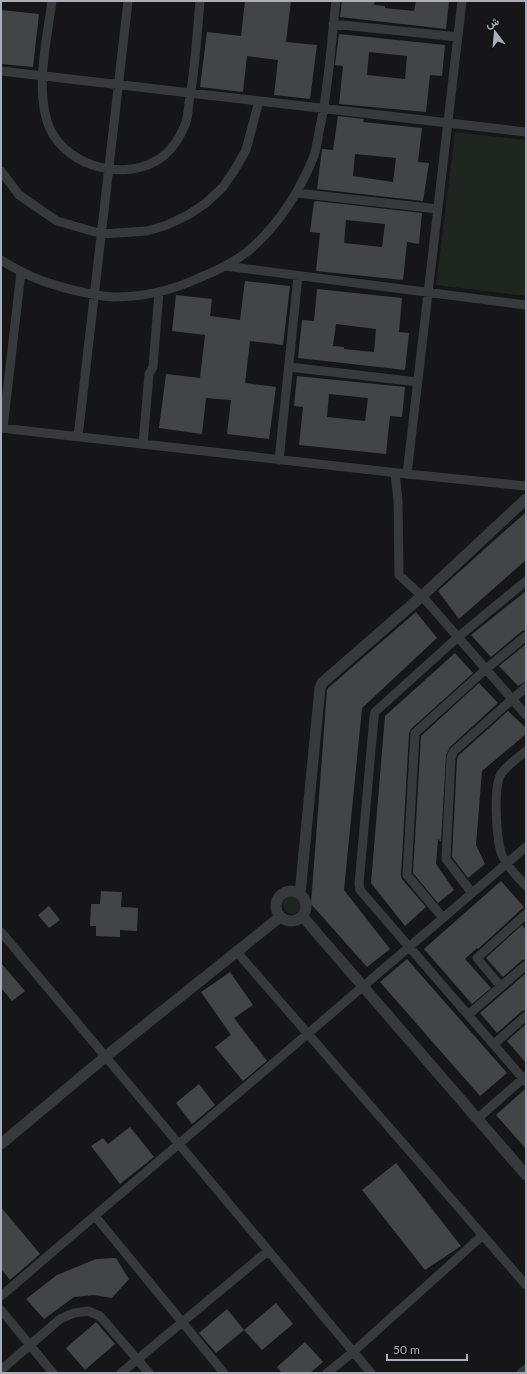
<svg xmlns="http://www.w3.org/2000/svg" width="527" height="1374" font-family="Lato,Vazirmatn,sans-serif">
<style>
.park{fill:#1f261f}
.building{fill:#434448;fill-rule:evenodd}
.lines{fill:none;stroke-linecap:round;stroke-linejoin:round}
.minor{stroke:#38393d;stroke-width:9}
.tertiary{stroke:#38393d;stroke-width:11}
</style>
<rect width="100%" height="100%" fill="#161618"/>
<path class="park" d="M455,132L526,140V296L436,285Z
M283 905a9 9 0 1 1 18 0a9 9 0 1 1-18 0Z"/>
<path class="building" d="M245,1H291L286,42L317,45L310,99L274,95L278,60L247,56L243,92L200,87L207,32L241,36Z
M342,1H375L374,5L385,6V8L414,11L416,1H449L446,29L340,17Z
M1,10L39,14L33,67L1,64Z
M339,34L445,45L442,76L430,75L426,112L339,104L343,66L335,65ZM369,52L407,56L405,79L367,75Z
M338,116L364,119L363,122L422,128L418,162L429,163L423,201L317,189L322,149L333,150ZM355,154L396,158L393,182L353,176Z
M316,201L422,213L419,244L407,242L403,280L316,271L320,233L310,232L314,202ZM346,220L385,224L382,247L344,243Z
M245,281L290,286L283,345L250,341L245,383L276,387L269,439L227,434L231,400L206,398L202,434L159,428L166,374L200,378L205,335L172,331L176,295L212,299L210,316L240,320Z
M317,289L402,298L399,332L409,333L405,370L298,358L302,320L314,321ZM336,324L376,329L374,352L344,349V347L333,346Z
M297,376L405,387L402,417L390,416L386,454L299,445L303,407L294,406ZM329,394L368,398L365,421L327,417Z
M526,512V560L459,619L438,591Z
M526,591V630L522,631L491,657L471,635Z
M416,612L437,638L362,708L344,890L390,949L367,967L311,904L327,690L328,688Z
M526,644V681L518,686L499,666Z
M455,653L473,673L411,729L409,733L401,875L402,879L426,907L405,926L371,883L385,716Z
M479,683L498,703L450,747L446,755L441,842L438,839L436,864L454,890L438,903L413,873L421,736Z
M508,711L526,728V734L482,771L476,845L485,864L468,878L452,857L457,759L459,755Z
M501,881L524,907L478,949L477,948L465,959L491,988L472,1004L424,949Z
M101,891L122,892L121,907L138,908L137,931L120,930V937L96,936V926H90L91,904H100Z
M49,906L60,920L49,928L38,915Z
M522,925L526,930V959L522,960L503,977L486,958Z
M407,959L507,1073L480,1096L380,982Z
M1,963L25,991L12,1001L1,988Z
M230,972L253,1005L234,1018L267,1061L243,1081L215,1047L231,1035L201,992Z
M526,973V1010L522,1011L497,1033L480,1013Z
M526,1024V1063L507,1041Z
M199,1084L215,1105L192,1124L176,1103Z
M526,1088V1149L496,1115Z
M130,1127L154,1157L120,1184L91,1146L103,1138L108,1144Z
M396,1163L461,1246L425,1270L362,1190Z
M1,1207L40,1254L10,1280L1,1269Z
M116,1258L129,1279L112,1298L94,1295L74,1297L44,1319L26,1299L57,1275L96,1259Z
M276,1303L293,1324L262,1350L244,1330Z
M227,1309L244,1330L216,1353L199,1333Z
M96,1322L115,1344L85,1370L66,1348Z
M305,1342L323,1362L310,1373H282L277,1367Z"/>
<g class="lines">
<path class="minor" d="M52,1C47,39 36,84 47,121C60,164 119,182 156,161C169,154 178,141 184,127C188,120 188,111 189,103C195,70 197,35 200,1
M333,24L458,37
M1,71L526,132
M1,171L19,195L57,221L102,234L147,231L167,225L188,215L206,203L223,187L234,171L246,150L259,101
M297,193L438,209
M1,260C28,277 50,285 82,292C92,294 104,297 114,297C143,297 173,290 199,278C216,271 233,263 247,252C277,227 299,193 314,156C317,147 318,136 320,127C329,86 331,43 336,1
M225,266L526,305
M289,367L418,382
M1,428L407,474L526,486
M3,428L21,272
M78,437L128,1
M143,444L149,374L153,367L159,292
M279,460L298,276
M395,473L398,500L399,575L422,596L526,715
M407,474L462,1
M526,581L458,637L375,712L374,717L359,884L360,890L526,1082
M526,751C518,758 507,765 501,774C493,787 496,843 503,857C508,868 518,877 526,886
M472,893L446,859L451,757L454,751L526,687
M443,918L407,875L415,733L486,669L526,636
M1,932L371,1373
M236,951L526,1285
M501,987L477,958L526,914
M468,1015L526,965
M494,1044L526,1016
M477,1119L526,1076
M95,1216L224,1373
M1,1296L526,847
M1,1310L53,1373
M1,1370L60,1319L74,1313L88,1311L100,1316L149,1373
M121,1373L268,1251
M327,1373L353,1352L483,1235
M521,1373L526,1369"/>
<path class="tertiary" d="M276 906a15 15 0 1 1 30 0a15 15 0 1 1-30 0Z
M300,894L320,688L322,683L422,596L526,499
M303,917L526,1175
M1,1144L105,1057L280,917"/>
</g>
<rect width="527" height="1374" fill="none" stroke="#aaaeb7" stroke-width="4"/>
<g transform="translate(495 32) rotate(344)" stroke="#111113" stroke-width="3" paint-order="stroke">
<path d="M0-3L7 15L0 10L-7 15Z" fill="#aaaeb7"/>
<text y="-6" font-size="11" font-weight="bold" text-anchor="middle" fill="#aaaeb7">ش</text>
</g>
<path d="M387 1354v6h80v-6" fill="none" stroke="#aaaeb7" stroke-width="2"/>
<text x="393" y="1354" font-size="12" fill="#aaaeb7" stroke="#111113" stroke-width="3" paint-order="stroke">50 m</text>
</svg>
